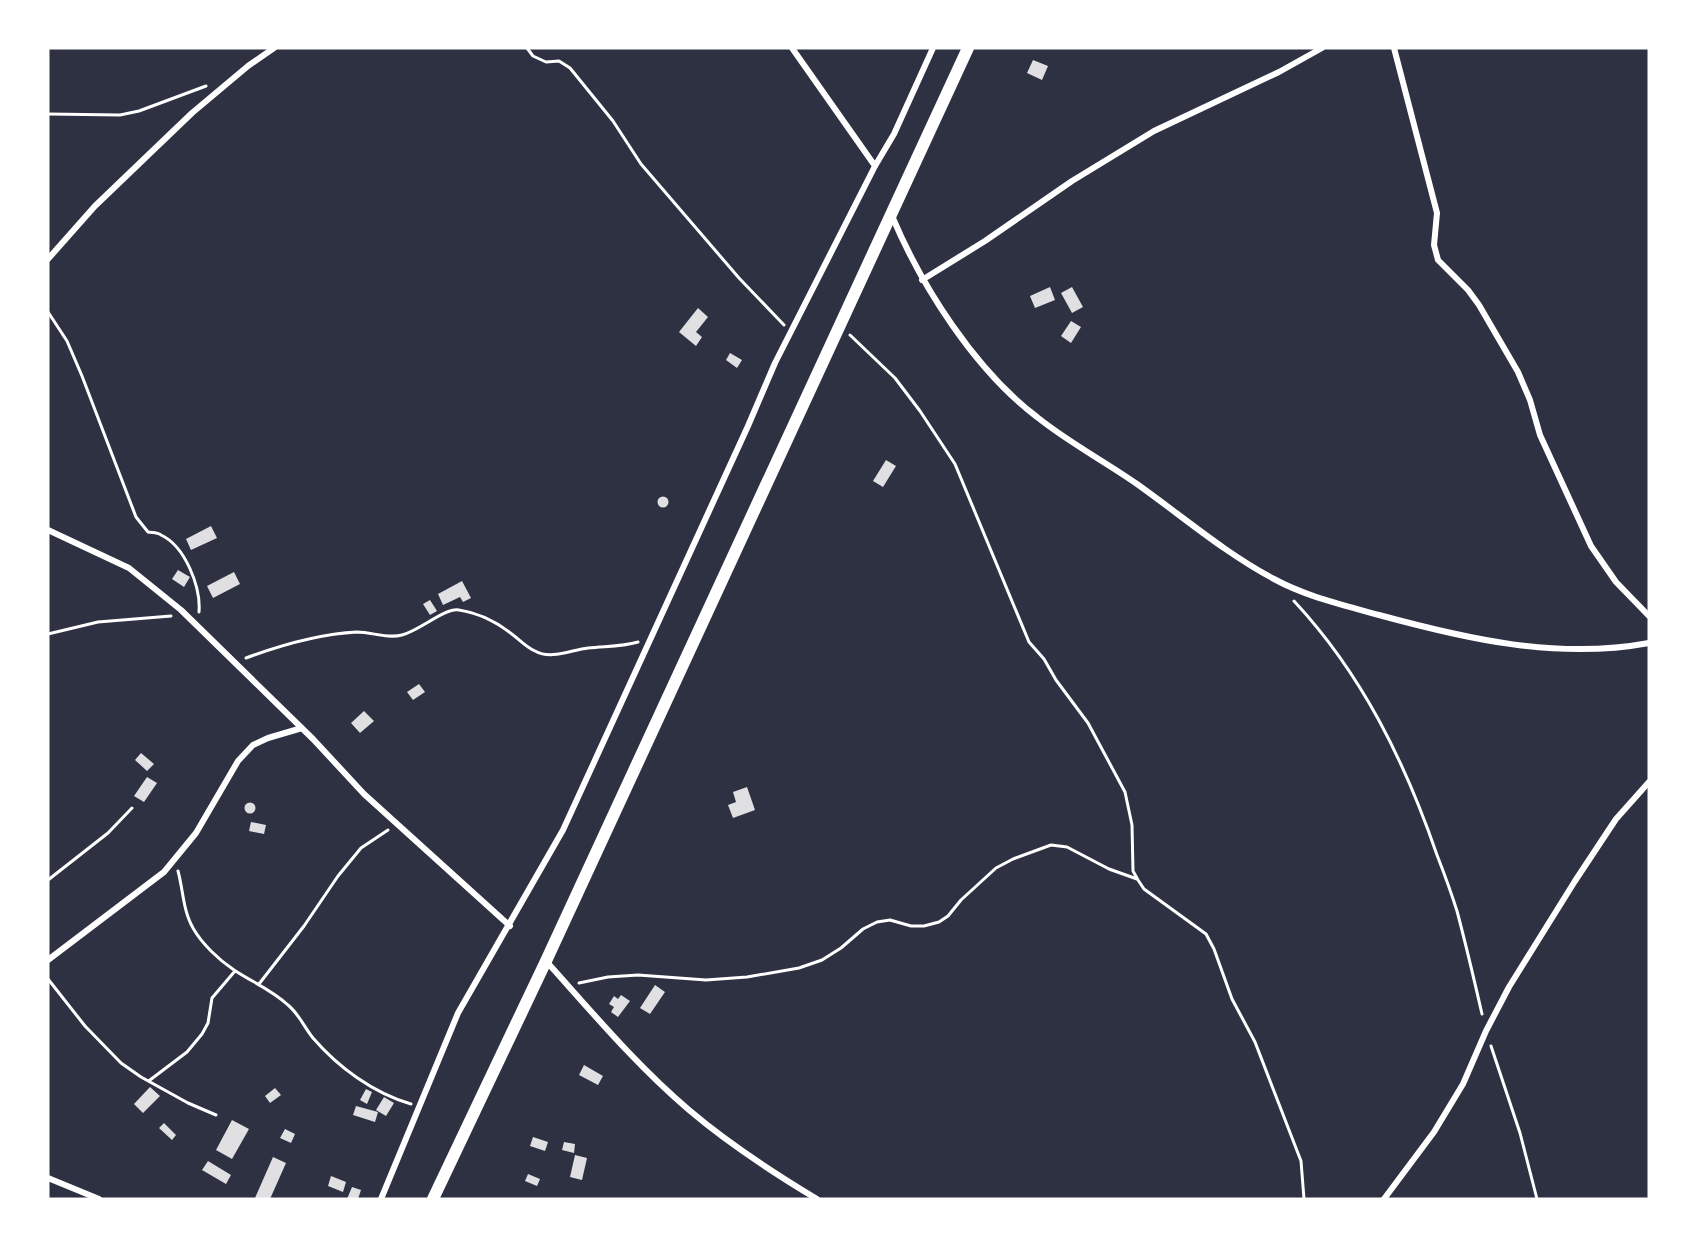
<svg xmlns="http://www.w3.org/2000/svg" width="1697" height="1247" font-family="'Zilla Slab',serif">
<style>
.building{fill:#e0e0e3}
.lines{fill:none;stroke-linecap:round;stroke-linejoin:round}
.path{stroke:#fff;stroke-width:3}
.minor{stroke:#fff;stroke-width:6}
.trunk{stroke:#fff;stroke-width:12}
</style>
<rect width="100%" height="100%" fill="#2d3142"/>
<path class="building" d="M1033,60L1048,66L1042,80L1027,73Z
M1050,287L1055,300L1035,308L1030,296Z
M1072,287L1083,307L1072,313L1061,293Z
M698,308L708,317L696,332L702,337L696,346L679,332Z
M1071,321L1081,327L1071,343L1061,336Z
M730,353L742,360L737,368L726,360Z
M886,460L896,466L883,487L873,481Z
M657.5 502a5.5 5.5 0 1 1 11 0a5.5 5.5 0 1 1-11 0Z
M211,526L217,538L191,550L186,539Z
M178,570L190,577L184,587L172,579Z
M234,572L240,584L213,598L207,586Z
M462,581L471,598L463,602L460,597L443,605L438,594Z
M430,600L437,611L430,615L423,604Z
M419,684L425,692L413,700L407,692Z
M364,711L374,721L360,733L351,723Z
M141,753L154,764L147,771L135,760Z
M147,777L157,783L144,802L134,796Z
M747,787L755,810L733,818L728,805L736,802L733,792Z
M244.5 808a5.5 5.5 0 1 1 11 0a5.5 5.5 0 1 1-11 0Z
M251,822L266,825L264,834L249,831Z
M655,985L665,992L650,1014L640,1008Z
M621,995L630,1001L618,1017L611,1012L614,1007L609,1004L614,996L618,999Z
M584,1065L603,1076L598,1085L579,1075Z
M150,1087L160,1096L143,1113L134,1104Z
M275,1088L281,1095L270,1103L265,1096Z
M366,1089L372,1092L367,1104L360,1100Z
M384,1097L394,1103L386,1116L376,1110Z
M356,1106L378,1112L375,1122L353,1115Z
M232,1120L249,1129L232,1159L216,1150Z
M164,1123L176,1135L172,1140L159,1128Z
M285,1129L295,1134L291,1143L280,1138Z
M533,1137L548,1142L545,1151L530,1146Z
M564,1142L575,1144L574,1153L562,1150Z
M575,1155L587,1158L582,1180L570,1177Z
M273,1157L286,1163L270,1199H258L255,1198Z
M208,1161L231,1175L226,1184L202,1170Z
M528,1174L540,1179L537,1186L525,1181Z
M331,1176L346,1182L343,1192L328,1186Z
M352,1187L361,1190L358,1199H347Z"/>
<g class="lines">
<path class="path" d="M527,48L533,56L546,62L559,61L570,68L613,121L641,164L739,278L784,325
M48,114L120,115L139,111L206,86
M48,312L67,341L82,376L136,517L148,532C152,533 157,532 161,535C185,546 201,587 199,612
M850,335L895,378L920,411L955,464L1029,642L1044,659L1056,680L1088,723L1125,792L1132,825L1133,871L1138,880L1144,889L1206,934L1214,949L1232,999L1255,1042L1301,1161L1304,1199
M1294,601C1362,674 1405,762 1437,855C1444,873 1451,892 1457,911C1466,945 1474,979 1482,1014
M48,634L98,622L171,616
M246,658C281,645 319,634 357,632C372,632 387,639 402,635C419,631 446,607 459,610C479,613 497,622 513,635C520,640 526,647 535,651C551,660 571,650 588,648C606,646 621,647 638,642
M178,871C183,889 183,911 193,928C202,944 219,960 234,970C252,982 272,990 288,1005C299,1014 304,1027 313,1038C338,1067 373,1093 411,1104
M48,880L108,833L132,808
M48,979L85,1026L121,1063L141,1077L188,1103L216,1115
M579,983L608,977L638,975L706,980L747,977L799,968L822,960L841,948L863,929L877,922L890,920L911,926H924L939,922L948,916L961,900L996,868L1013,859L1051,845L1067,847L1109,869L1137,879
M259,984L304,926L338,876L361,848L388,830
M1491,1046L1520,1133L1537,1199
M150,1080L187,1052L202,1034L208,1023L212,998L235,971"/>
<path class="minor" d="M792,48L875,166
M1394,48L1437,213L1434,245L1438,260L1468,290L1479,305L1518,372L1530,400L1540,435L1591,546L1616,582L1649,616
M892,216C922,287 975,370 1037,417C1068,442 1104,461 1137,484C1182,516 1225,553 1274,579C1307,597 1344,605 1379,615C1467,639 1558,660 1649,643
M48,259L95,206L192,113L248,66L274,48
M922,280L985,241L1072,181L1154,131L1279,72L1322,48
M48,530L129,568L181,610L313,739L364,794L510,926
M48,960L164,872L196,833L238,761L253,745L268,738L302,728
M546,961C592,1012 636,1065 689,1110C729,1144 772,1172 817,1199
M48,1178L99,1199
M381,1199L458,1013L563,830L748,426L775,363L875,166L894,134L933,48
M1384,1199L1434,1132L1463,1084L1486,1031L1509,987L1575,881L1616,819L1649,782"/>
<path class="trunk" d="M433,1199L546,961L968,48"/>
</g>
<rect width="1697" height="1247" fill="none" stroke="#ffffff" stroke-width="99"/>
</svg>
